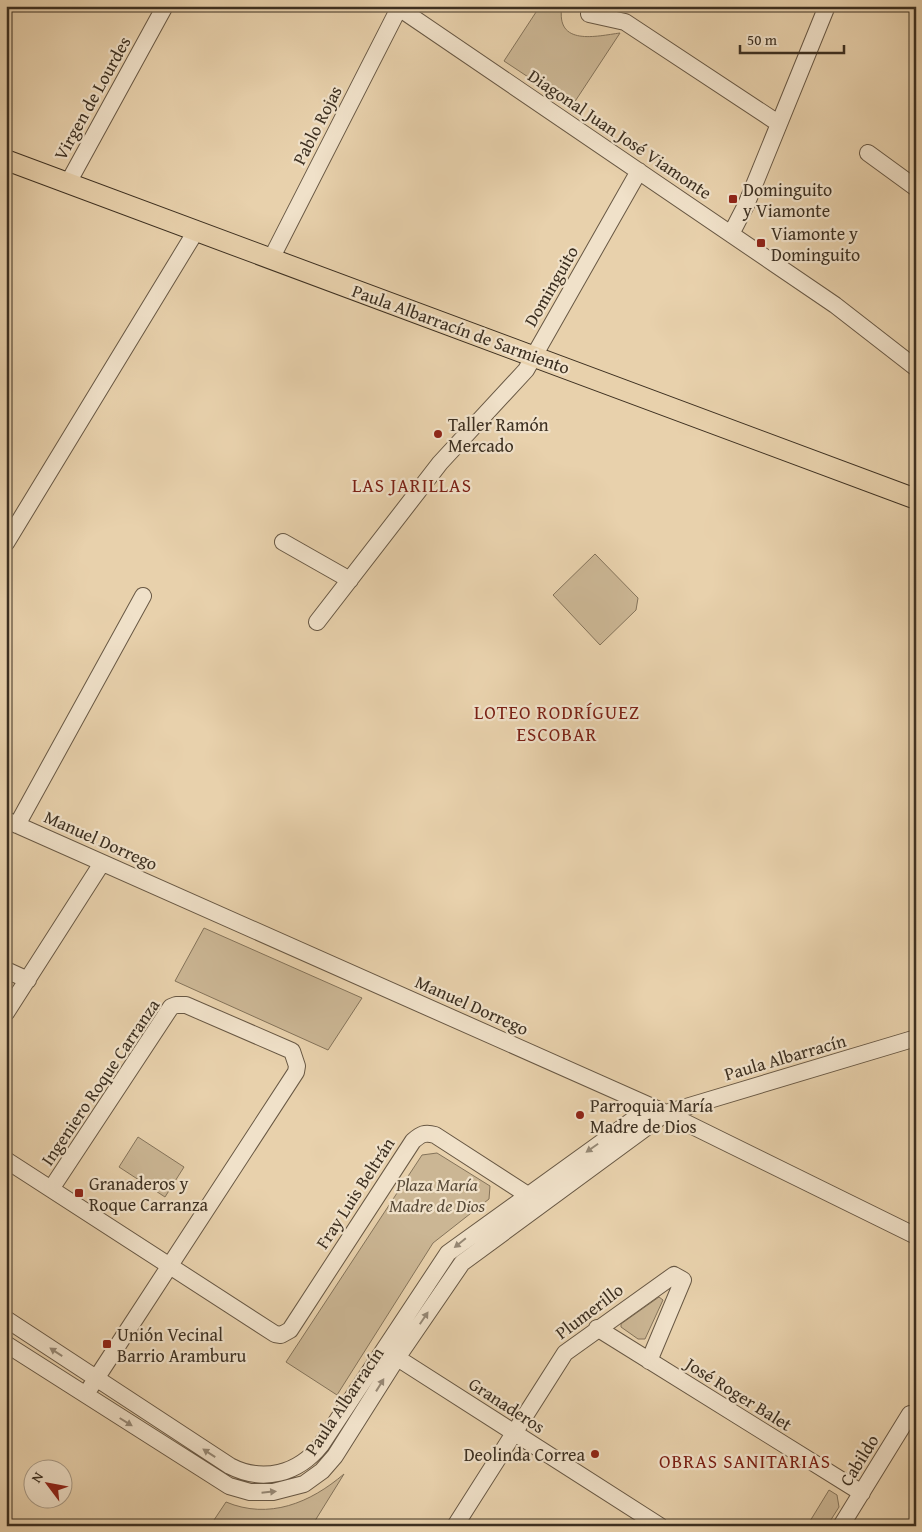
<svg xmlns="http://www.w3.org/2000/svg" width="922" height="1532" font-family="'Gentium Book Plus',serif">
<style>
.green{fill:#cbb694;stroke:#84735a}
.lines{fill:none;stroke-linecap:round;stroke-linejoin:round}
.minor-casing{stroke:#685844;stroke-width:18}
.major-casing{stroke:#3d3021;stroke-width:22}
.minor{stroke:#f0e1c9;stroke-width:16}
.major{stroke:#e8d1ac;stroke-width:20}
.oneway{fill:#968875}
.poi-dot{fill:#8f2418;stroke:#f0e1c9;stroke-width:2}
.labels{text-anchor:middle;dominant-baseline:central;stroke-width:4.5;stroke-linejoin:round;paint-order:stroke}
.street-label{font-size:18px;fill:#3d3021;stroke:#f0e1c9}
.poi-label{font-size:18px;fill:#3d3021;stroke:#f0e1c9;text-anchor:start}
.park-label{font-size:18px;font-style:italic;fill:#594b38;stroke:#f0e1c9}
.neighbourhood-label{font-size:19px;letter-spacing:1px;fill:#7a1f14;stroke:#f0e1c9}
</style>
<rect width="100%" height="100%" fill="#e8d1ac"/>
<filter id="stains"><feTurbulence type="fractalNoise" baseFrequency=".004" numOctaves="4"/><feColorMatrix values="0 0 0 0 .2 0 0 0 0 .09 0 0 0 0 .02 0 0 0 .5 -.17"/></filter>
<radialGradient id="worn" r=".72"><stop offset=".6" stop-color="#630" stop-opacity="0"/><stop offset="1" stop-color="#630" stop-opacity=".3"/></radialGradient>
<path class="green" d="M540,6H562C555,47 597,36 620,33L572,106L504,61Z
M595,554L638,598L636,610L600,645L553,595Z
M204,928L362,998L328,1050L175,981Z
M138,1137L184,1167L165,1197L119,1167Z
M437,1153L490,1186L489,1199L433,1243L337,1395L286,1362L422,1155Z
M659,1297L663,1300L645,1339H638L621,1327V1324Z
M344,1474L313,1524L315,1526H210L226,1502C269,1520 310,1503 344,1474Z
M829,1490L837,1495L839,1507L827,1526H807Z"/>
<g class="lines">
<g class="minor-casing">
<path id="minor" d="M396,6L835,305L916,368
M589,14L625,22L778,123
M868,153L916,188
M68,183L165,6
M731,234L746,205L827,6
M271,259L399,8
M283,542L350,580
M6,543L196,231
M317,622L440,463L526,370L639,171
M6,820L666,1113L916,1236
M17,825L143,596
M6,970L28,980
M6,1013L102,863
M6,1160L275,1334L281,1335L290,1330L413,1141C421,1134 425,1132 435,1135L534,1199
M51,1189L171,1007L176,1005H186L292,1051L297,1066L296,1072L90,1388
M6,1319L230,1466C263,1483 298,1474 321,1445L448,1253L634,1119L666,1113L916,1038
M597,1328L862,1493
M6,1344L229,1486L250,1492H273L304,1484L322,1471L335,1456L397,1358L462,1263L666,1113
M388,1352L660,1526
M455,1526L565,1353L674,1275L683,1280L649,1361
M841,1526L910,1414"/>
</g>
<g class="major-casing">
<path id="major" d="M6,160L916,499"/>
</g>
<use href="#minor" class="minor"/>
<use href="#major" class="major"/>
</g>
<defs><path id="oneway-solid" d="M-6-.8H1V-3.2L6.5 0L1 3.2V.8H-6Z" transform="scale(1.25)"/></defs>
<g class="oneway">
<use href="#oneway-solid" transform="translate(592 1148) rotate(145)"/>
<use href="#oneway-solid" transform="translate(460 1243) rotate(141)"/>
<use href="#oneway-solid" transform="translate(424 1318) rotate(-56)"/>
<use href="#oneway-solid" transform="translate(56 1352) rotate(-147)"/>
<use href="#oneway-solid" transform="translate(380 1385) rotate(-58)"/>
<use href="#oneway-solid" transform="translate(126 1422) rotate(32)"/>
<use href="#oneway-solid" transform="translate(209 1453) rotate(-147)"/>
<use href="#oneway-solid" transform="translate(269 1492) rotate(-6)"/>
</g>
<g class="poi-dot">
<rect x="728" y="194" width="10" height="10" rx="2.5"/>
<rect x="756" y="238" width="10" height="10" rx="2.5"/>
<circle cx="438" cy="434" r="5"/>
<circle cx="580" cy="1115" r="5"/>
<rect x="74" y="1188" width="10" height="10" rx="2.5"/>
<rect x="102" y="1339" width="10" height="10" rx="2.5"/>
<circle cx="595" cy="1454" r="5"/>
</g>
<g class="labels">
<g class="street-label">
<text transform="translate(92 98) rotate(-61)">Virgen de Lourdes</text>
<text transform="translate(317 125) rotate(-63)">Pablo Rojas</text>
<text transform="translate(620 134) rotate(34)">Diagonal Juan José Viamonte</text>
<text transform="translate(551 286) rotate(-60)">Dominguito</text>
<text transform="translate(461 329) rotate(20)">Paula Albarracín de Sarmiento</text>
<text transform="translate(101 840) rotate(24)">Manuel Dorrego</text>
<text transform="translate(472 1005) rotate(24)">Manuel Dorrego</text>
<text transform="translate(785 1057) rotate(-16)">Paula Albarracín</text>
<text transform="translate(100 1082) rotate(-56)">Ingeniero Roque Carranza</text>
<text transform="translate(355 1193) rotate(-57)">Fray Luis Beltrán</text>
<text transform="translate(589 1311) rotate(-37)">Plumerillo</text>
<text transform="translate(739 1394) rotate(32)">José Roger Balet</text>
<text transform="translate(344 1401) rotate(-56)">Paula Albarracín</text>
<text transform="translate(507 1405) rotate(33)">Granaderos</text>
<text transform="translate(859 1460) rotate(-58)">Cabildo</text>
</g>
<g class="poi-label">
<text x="743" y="189">Dominguito<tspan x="743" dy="21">y Viamonte</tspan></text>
<text x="771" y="233">Viamonte y<tspan x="771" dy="21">Dominguito</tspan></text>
<text x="448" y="424">Taller Ramón<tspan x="448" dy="21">Mercado</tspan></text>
<text x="590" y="1105">Parroquia María<tspan x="590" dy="21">Madre de Dios</tspan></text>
<text x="89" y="1183">Granaderos y<tspan x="89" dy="21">Roque Carranza</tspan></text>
<text x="117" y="1334">Unión Vecinal<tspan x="117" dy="21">Barrio Aramburu</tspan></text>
<text x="585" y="1454" text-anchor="end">Deolinda Correa</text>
</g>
<g class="park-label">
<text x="437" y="1184">Plaza María<tspan x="437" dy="21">Madre de Dios</tspan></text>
</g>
<g class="neighbourhood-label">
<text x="412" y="485">LAS JARILLAS</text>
<text x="557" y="712">LOTEO RODRÍGUEZ<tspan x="557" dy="22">ESCOBAR</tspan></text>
<text x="745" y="1461">OBRAS SANITARIAS</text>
</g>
</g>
<rect width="922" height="1532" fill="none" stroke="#e8d1ac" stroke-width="25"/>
<rect x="8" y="8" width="907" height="1517" fill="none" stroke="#3d3021" stroke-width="2.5"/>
<rect x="12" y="12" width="897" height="1507" fill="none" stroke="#3d3021"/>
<g transform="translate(48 1484) rotate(302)"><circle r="24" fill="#f0e1c9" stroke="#a89a86"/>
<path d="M0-4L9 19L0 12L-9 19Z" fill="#8f2418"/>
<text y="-8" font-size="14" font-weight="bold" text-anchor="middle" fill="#3d3021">N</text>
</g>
<path d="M740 45v8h104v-8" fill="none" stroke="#3d3021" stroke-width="2.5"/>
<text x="747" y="45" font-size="15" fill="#3d3021" stroke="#f0e1c9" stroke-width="4" paint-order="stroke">50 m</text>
<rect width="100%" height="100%" filter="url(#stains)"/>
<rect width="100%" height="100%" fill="url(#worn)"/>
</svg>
